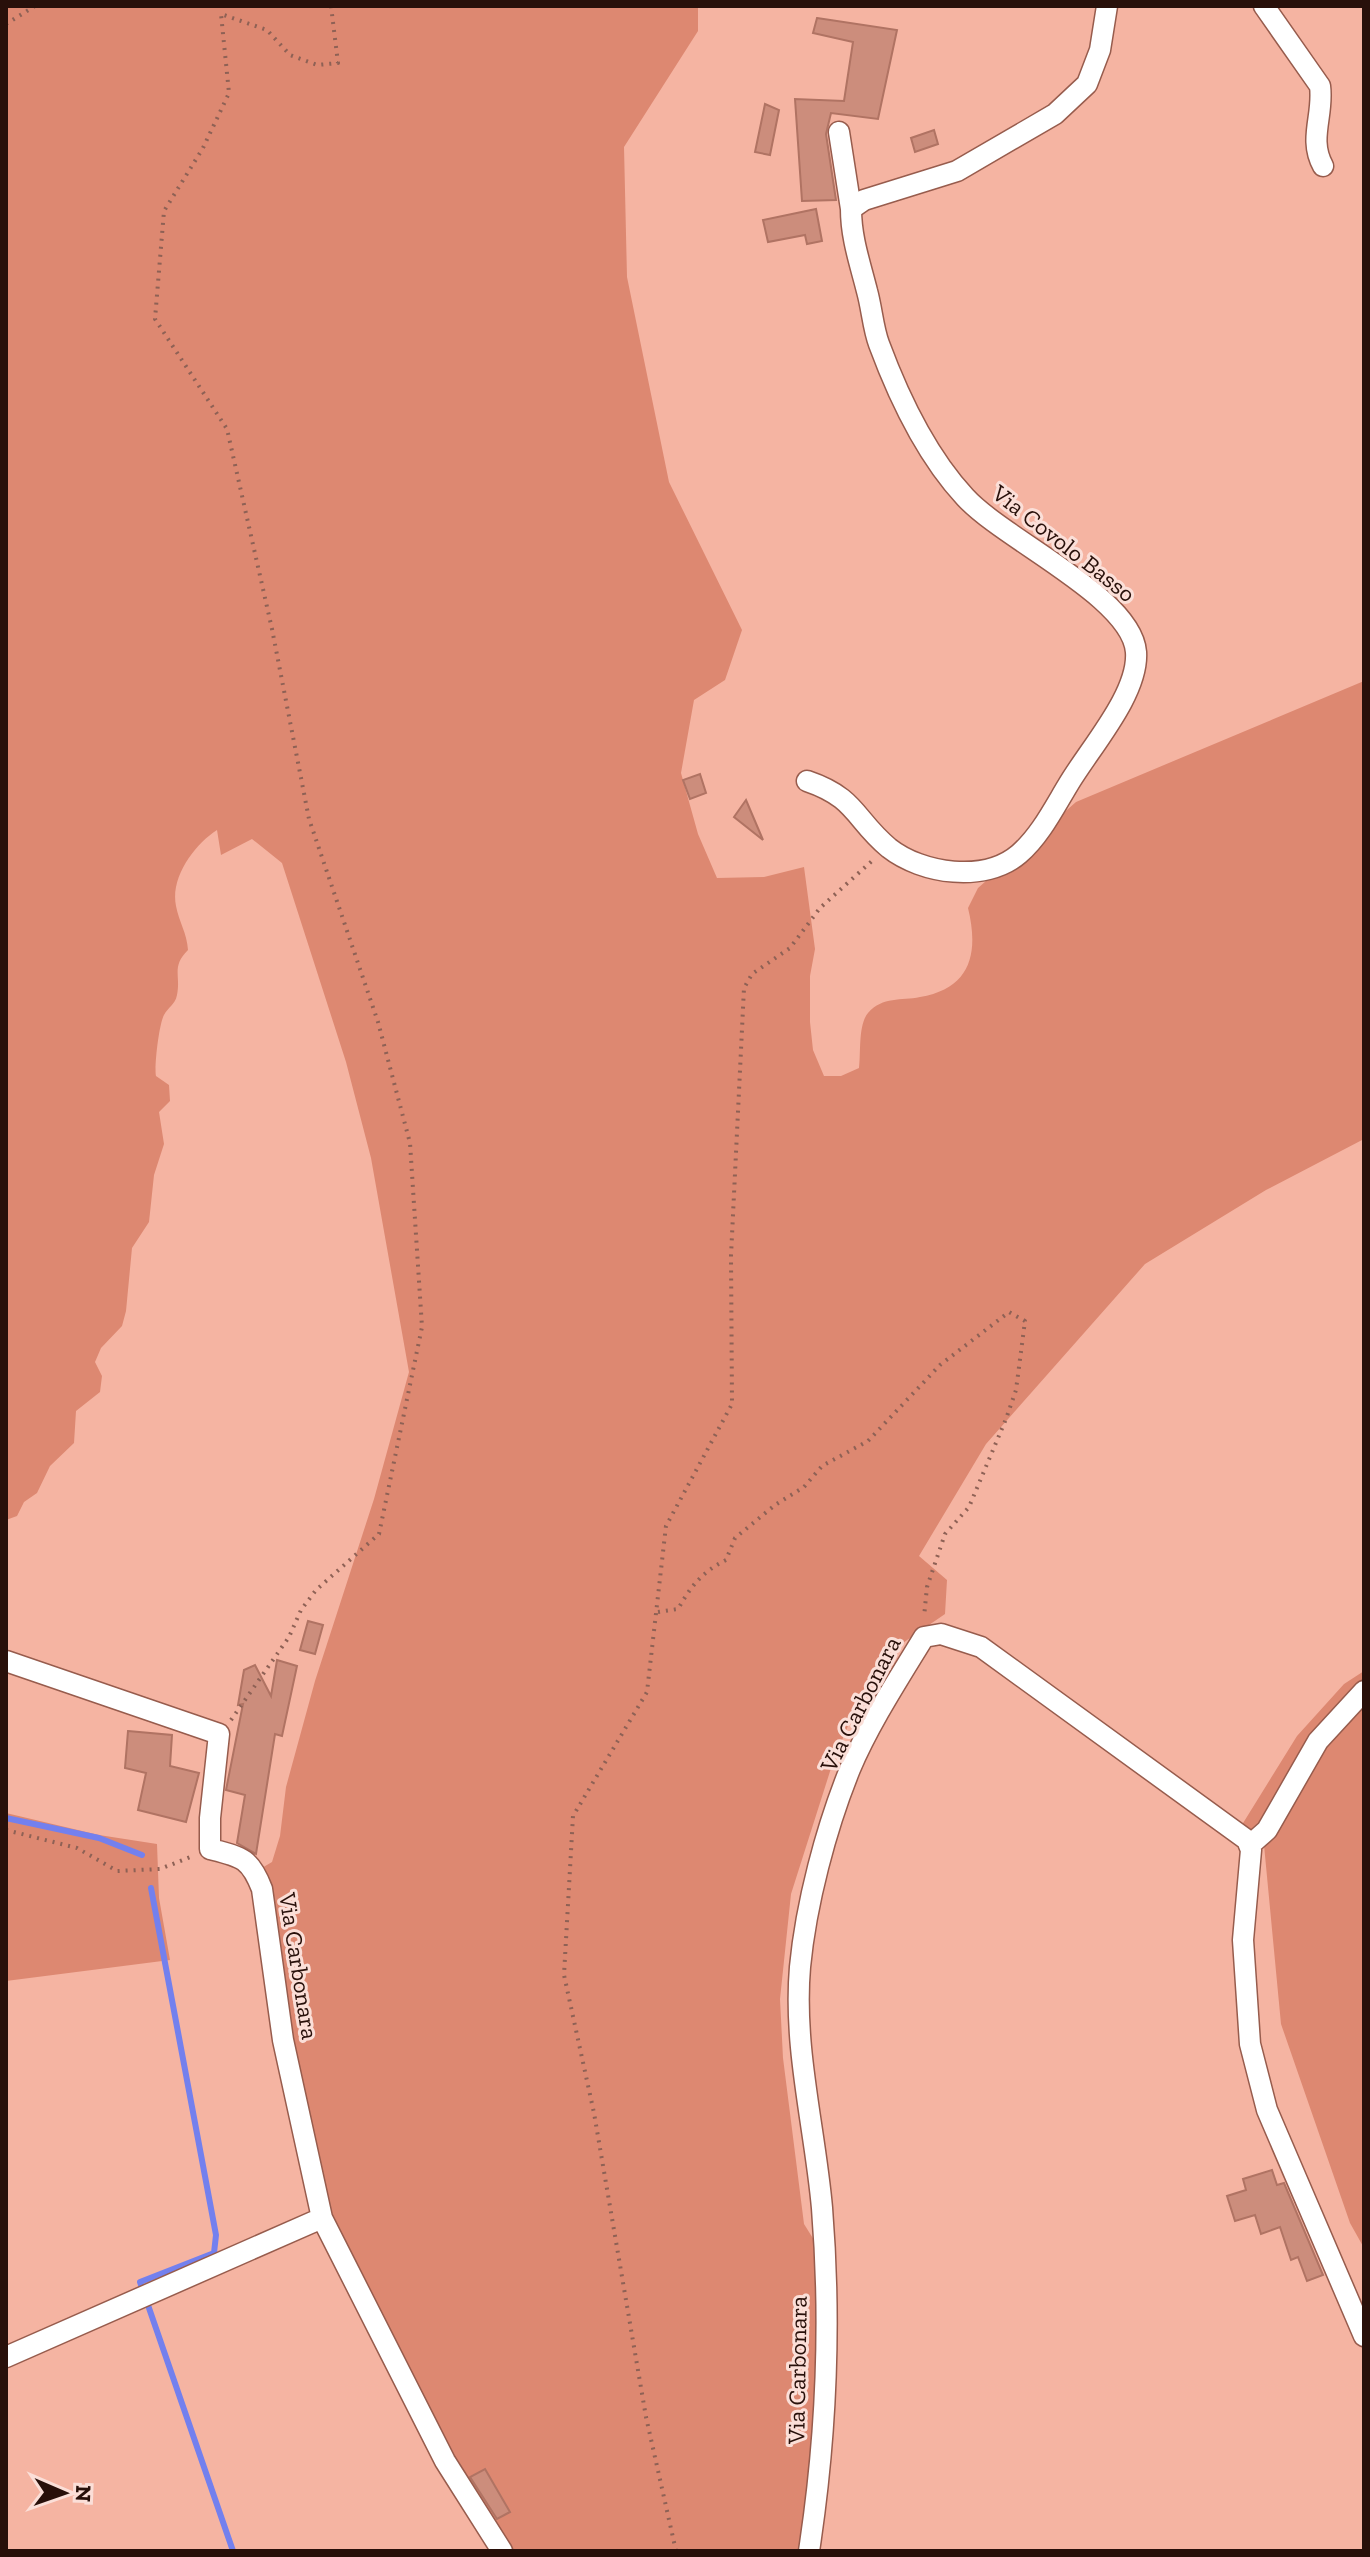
<svg xmlns="http://www.w3.org/2000/svg" width="1370" height="2557" font-family="'Zilla Slab',serif">
<style>
.green{fill:#dd8871}
.lines{fill:none;stroke-linecap:round;stroke-linejoin:round}
.stream{stroke:#7380ee;stroke-width:6}
.building{fill:#cc8d7c;stroke:#b07363;stroke-width:2}
.street-casing{stroke:#975c4d;stroke-width:23}
.path{stroke:#8e6155;stroke-width:4;stroke-dasharray:2 6;stroke-linecap:butt}
.street{stroke:#fff;stroke-width:20}
.labels{text-anchor:middle;dominant-baseline:central;stroke-width:6;stroke-linejoin:round;paint-order:stroke}
.street-label{font-size:24px;fill:#28100a;stroke:#fbdfd8}
</style>
<rect width="100%" height="100%" fill="#f5b4a2"/>
<path class="green" d="M6,6H698V31L624,147L627,277L669,482L742,630L725,680L694,700L681,773L698,834L717,878L764,877L804,867L815,949L810,976V1022L813,1050L824,1076H841L859,1068C861,1053 858,1025 868,1013C883,996 901,1001 920,997C971,988 979,953 968,908L978,888L1076,802L1364,681V1139L1266,1190L1145,1264L986,1444L919,1556L947,1580L945,1614L894,1649L857,1704L833,1762L791,1894L780,1999L783,2058L804,2224L814,2240L818,2314L808,2551H497L340,2256L255,1872L272,1862L280,1836L286,1787L315,1681L374,1499L409,1372L371,1158L346,1062L282,863L252,839L221,855L217,830C195,844 170,877 176,906C179,922 187,933 188,950C171,967 181,975 177,995C175,1005 168,1007 164,1015C159,1024 154,1067 156,1076L169,1085L170,1101L159,1112L164,1144L154,1175L149,1222L132,1248L126,1311L122,1326L101,1348L95,1362L102,1376L100,1392L76,1411L74,1443L50,1466L37,1493L24,1502L17,1516L6,1520Z
M1364,1671V2248L1350,2223L1281,2024L1264,1845L1240,1828L1297,1736L1344,1684Z
M6,1813L99,1835L157,1844L159,1898L170,1960L6,1981Z"/>
<g class="lines">
<path class="stream" d="M6,1818L99,1838L142,1855
M151,1888L216,2235L214,2253L140,2282L233,2551"/>
</g>
<path class="building" d="M817,18L897,30L878,119L831,113L826,134L836,200L802,201L795,99L844,101L853,42L813,33Z
M765,104L779,110L770,155L755,152Z
M934,130L938,144L915,152L911,138Z
M816,209L822,241L807,244L805,235L768,242L763,220Z
M700,774L706,793L690,799L683,780Z
M746,800L763,840L734,817Z
M308,1621L323,1625L315,1654L300,1650Z
M277,1660L297,1666L282,1736L275,1734L256,1854L237,1843L245,1795L226,1790L243,1704L238,1705L244,1670L255,1665L271,1696Z
M128,1731L172,1735L170,1766L199,1773L186,1822L138,1810L146,1773L125,1768Z
M1272,2170L1277,2185L1284,2183L1323,2275L1307,2281L1298,2257L1291,2260L1280,2227L1261,2234L1255,2215L1235,2221L1227,2196L1246,2190L1243,2179Z
M485,2469L510,2512L497,2519L470,2477Z"/>
<g class="lines">
<g class="street-casing">
<path id="street" d="M1264,6L1320,86C1324,115 1308,139 1323,166
M839,132L851,209
M807,781C857,798 854,819 889,848C922,874 985,883 1019,854C1040,836 1054,808 1068,785C1089,749 1139,694 1136,652C1132,597 1004,540 965,497C926,455 899,398 879,344C873,328 872,309 867,291C860,263 851,238 851,209L864,200L957,171L1055,114L1087,84L1100,50L1107,6
M6,1661L219,1734L210,1818V1849C242,1857 250,1858 262,1889L283,2040L322,2218L445,2461L502,2551
M1250,1845L1267,1830L1318,1741L1364,1691
M6,2357L322,2218
M809,2551C826,2440 831,2320 822,2208C815,2128 793,2048 800,1967C806,1904 826,1828 850,1769C869,1724 899,1678 924,1637L941,1634L981,1647L1247,1840L1251,1850L1243,1940L1250,2044L1267,2110L1364,2336"/>
</g>
<path class="path" d="M6,24L35,6
M658,1612L678,1609C691,1586 702,1572 726,1560L735,1538L775,1505L804,1487L822,1466L868,1441L940,1365L1009,1312L1025,1321L1016,1390L1006,1419L969,1507L945,1534L927,1587L924,1617
M231,1720L289,1637L301,1610L316,1590L379,1534L422,1327L410,1143L378,1022L309,819L272,629L227,429L155,319L164,211L203,148L229,93L221,14L267,30L290,55L317,65L338,63L331,6
M6,1830L77,1848L117,1871L160,1869L193,1856
M676,2551L646,2417L594,2113L564,1975L573,1816L647,1692L666,1526L732,1404L731,1256L744,988L752,974L790,948L820,908L873,860"/>
<use href="#street" class="street"/>
</g>
<g class="labels">
<g class="street-label">
<text transform="translate(1064 543) rotate(38)">Via Covolo Basso</text>
<text transform="translate(860 1704) rotate(-63)">Via Carbonara</text>
<text transform="translate(299 1966) rotate(81)">Via Carbonara</text>
<text transform="translate(797 2370) rotate(-89)">Via Carbonara</text>
</g>
</g>
<rect width="1370" height="2557" fill="none" stroke="#28100a" stroke-width="16"/>
<g transform="translate(64 2493) rotate(92)" stroke="#fbdfd8" stroke-width="6" paint-order="stroke">
<path d="M0-6L14 30L0 20L-14 30Z" fill="#28100a"/>
<text y="-12" font-size="22" font-weight="bold" text-anchor="middle" fill="#28100a">N</text>
</g>
</svg>
